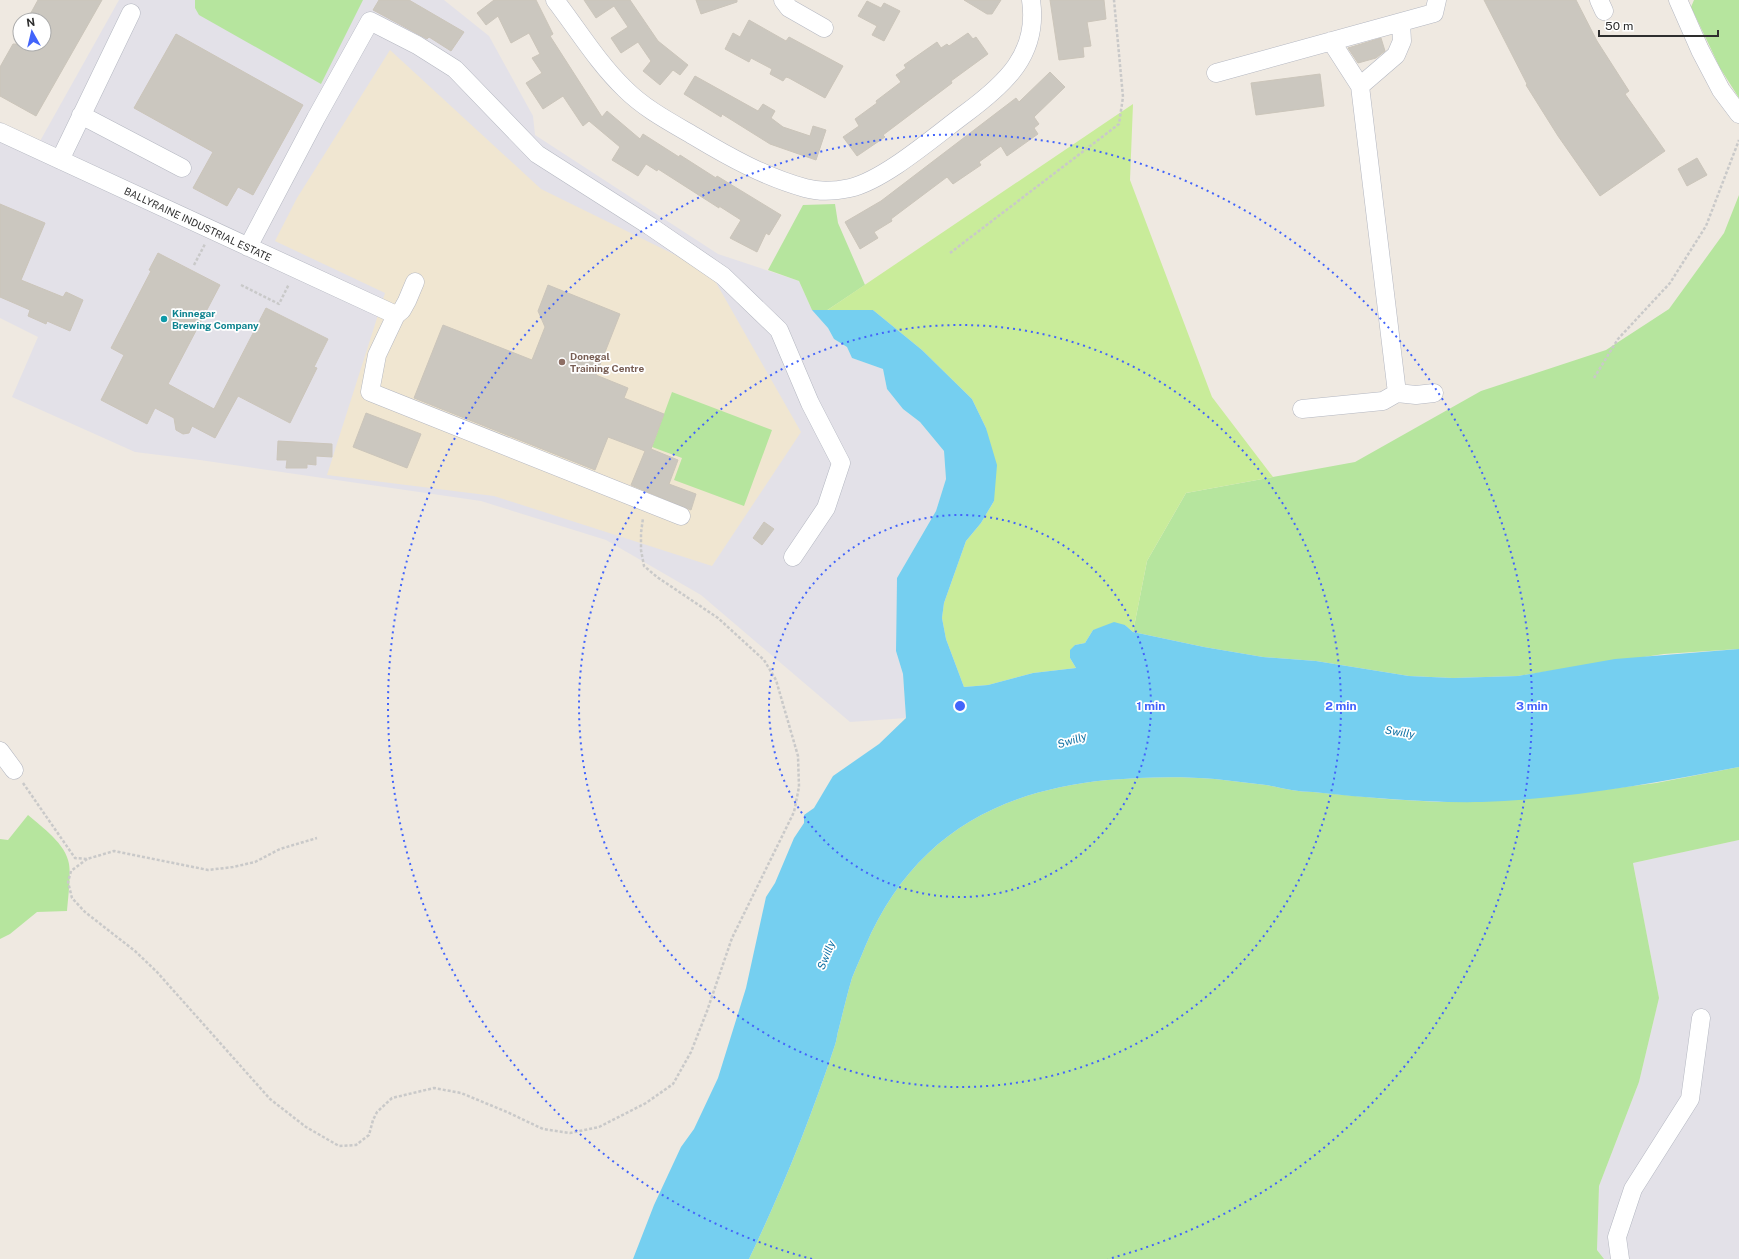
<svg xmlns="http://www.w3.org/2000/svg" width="1739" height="1259" font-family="'Public Sans',sans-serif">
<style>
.industrial{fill:#e3e1e8}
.education{fill:#f0e6d1}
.green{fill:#b6e59e}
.pitch{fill:#c9ec9a}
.water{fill:#75cff0}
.building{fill:#cbc7bf;stroke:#cbc5ba}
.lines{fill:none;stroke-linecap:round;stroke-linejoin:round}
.minor-casing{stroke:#b4b7c1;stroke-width:19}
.path{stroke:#c9c9c9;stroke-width:2.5;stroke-dasharray:3 2;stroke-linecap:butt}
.minor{stroke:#fff;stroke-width:18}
.ring{fill:none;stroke:#4264fb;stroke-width:2;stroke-dasharray:2 4}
.culture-dot{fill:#0f9aa8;stroke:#fff;stroke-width:1.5}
.education-dot{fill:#8d6e63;stroke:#fff;stroke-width:1.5}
.labels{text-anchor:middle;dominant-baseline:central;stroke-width:3.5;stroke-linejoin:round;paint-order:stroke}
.street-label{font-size:10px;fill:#2e2e2e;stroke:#fff}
.culture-label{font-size:10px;font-weight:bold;fill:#0d838f;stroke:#fff;text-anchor:start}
.education-label{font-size:10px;font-weight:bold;fill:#785e54;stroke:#fff;text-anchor:start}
.water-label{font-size:11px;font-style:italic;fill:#0d6fa3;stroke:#fff}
.centre{fill:#4264fb;stroke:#fff;stroke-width:2}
.ring-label{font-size:12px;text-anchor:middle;font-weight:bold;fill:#4264fb;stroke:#fff;stroke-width:3.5;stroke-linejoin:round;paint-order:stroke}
</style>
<rect width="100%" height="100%" fill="#efe9e1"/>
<path class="industrial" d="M119,0H444L489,36L533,116L535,135L718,254L799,281L812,310L828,328L834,339L847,347L852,358L883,369L887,389L903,409L920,422L944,451L946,479L936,511L897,578L896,651L903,674L906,718L850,722L701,595L606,540L481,501L200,460L135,452L12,397L38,337L0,318V135L35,150Z
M1739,840V1259H1604L1597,1250L1599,1186L1639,1082L1659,998L1633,863Z"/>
<path class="education" d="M390,50L541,189L710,272L801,432L712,566L494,496L327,475L385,293L275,241L297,198Z"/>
<path class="green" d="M195,0H363L321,84L199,15L195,8Z
M1694,0H1739V98L1720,68L1691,7Z
M1739,195V649L1664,654L1518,676L1453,678L1409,676L1316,661L1263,657L1204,647L1133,632L1147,561L1186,493L1355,462L1481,391L1606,350L1669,309L1724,233Z
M835,204L838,223L865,285L826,311L812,310L799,281L768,270L803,205Z
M672,392L772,430L744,506L674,480L682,458L652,447Z
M1739,767V840L1633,863L1659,998L1639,1082L1599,1186L1597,1250L1604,1259H749C782,1190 811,1118 835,1045C837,1039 837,1034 839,1028C843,1012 847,995 852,978C856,968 861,957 865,947C911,839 994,791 1108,780C1143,777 1180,776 1215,779C1232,781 1249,783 1266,785C1282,788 1297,792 1313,792L1387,799L1439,802L1578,793L1656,783Z
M28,815C42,827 66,844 69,864C71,876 68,898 67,911L37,912L10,934L0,939V839L8,840Z"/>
<path class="pitch" d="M1133,104L1130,180L1212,397L1273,477L1186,493L1147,561L1133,632L1125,625L1093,630L1085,643L1075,645L1070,658L1076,668L1033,673L988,685L964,687L946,639L942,618L944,603L966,541L981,523L994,501L986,428L972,399L922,350L873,310L826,311Z"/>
<path class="water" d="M812,310H873L922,350L972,399L986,428L997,465L994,501L981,523L966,541L944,603L942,618L946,639L964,687L988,685L1033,673L1076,668L1070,658V650L1075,645L1085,643L1093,630L1114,622L1125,625L1133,632L1204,647L1263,657L1316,661L1409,676L1453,678L1518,676L1615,659L1739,649V767C1654,783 1568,799 1482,802C1425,803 1369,798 1313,792C1297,792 1282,788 1266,785C1249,783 1232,781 1215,779C1180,776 1143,777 1108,780C994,791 911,839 865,947C861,957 856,968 852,978C847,995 843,1012 839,1028C837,1034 837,1039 835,1045C811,1118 782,1190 749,1259H633L654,1205L681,1147L694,1129L718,1078L746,988L766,897L775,883L794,838L804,823V815L814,808L833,776L879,744L906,718L903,674L896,651L897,578L936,511L946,479L944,451L920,422L903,409L887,389L883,369L852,358L847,347L834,339L828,328Z"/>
<path class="building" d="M38,0H102L36,116L0,96V67L13,44H44V20H27Z
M379,0H409L464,32L451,51L429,37L427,39L373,10Z
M494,0H536L553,34L550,36L602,117L607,111L640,139L643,134L679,157L680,155L716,178L717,176L781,215L769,235L766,233L757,252L730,238L741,220L719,206V208L658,169L657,171L646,164L638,176L612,160L620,147L589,121L583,126L563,96L543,109L526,83L542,73L532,58L540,54L529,33L511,43L498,16L486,25L477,13Z
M584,0H630L658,41L688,65L680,75L673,70L660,85L643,71L651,61L638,42L621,53L611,38L628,27L614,6L596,18Z
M696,0H737V2L701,14Z
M964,0H1001L992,14H987Z
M1050,0H1104L1106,19L1087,22L1091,46L1083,47L1084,57L1059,60Z
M1484,0H1576L1597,41L1629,91L1625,94L1665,151L1600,196L1558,136L1526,85L1527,84Z
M867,1L881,8L884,3L900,11L884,41L872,35L877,26L858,16Z
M749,20L786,41L789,37L843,66L825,98L789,78L786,77L783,81L770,74L772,69L751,58L749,62L725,49L733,33L740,37Z
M968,33L973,39L976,37L988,54L951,81L952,83L883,135L885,137L857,156L843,137L859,126L855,119L877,103L876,101L901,82L896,75L906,68L904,65L937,42L941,48L947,44L949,46Z
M176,34L303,105L253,195L238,187L227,206L193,188L213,152L134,108Z
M1381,38L1385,51L1376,58L1358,63L1348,48Z
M1050,72L1065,87L1034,117L1039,124L1034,128L1038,134L1007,156L1001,146L979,162L981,165L953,184L947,177L891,219L892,221L874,232L878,238L860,249L845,222L881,201L1016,98L1019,102Z
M1320,74L1324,106L1256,115L1251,83Z
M695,76L758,111L763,104L775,111L771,118L783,127L810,136L813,126L826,130L816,160L770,144L722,114L721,117L684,94Z
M1697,158L1707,175L1687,186L1678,169Z
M0,204L45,223L21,280L63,297L66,292L83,300L70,331L47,321L46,324L28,316L30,310L0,297Z
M158,253L220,285L168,384L214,409L266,308L328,339L314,367L317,368L290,423L238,396L215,438L192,426L189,433L183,434L176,430L174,418L155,408L147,424L101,400L124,355L111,348L151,271L149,270Z
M548,285L620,314L596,375L628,388L624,398L664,414L651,449L678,460L669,484L696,494L691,510L631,485L645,451L608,437L595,470L414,398L443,325L532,360L545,327L538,311Z
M366,413L421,434L407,468L353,447Z
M278,441L332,444V457L316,456V465L307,464V468H286L287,460H277Z
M764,522L774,529L762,545L753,538Z"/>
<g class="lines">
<g class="minor-casing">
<path id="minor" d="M555,0C578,30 598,63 625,89C645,109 670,122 694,136C729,157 765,177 805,188C819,192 836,191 850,188C885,180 936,135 966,113C1005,84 1039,54 1031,0
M783,0L789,8L824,28
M1599,0L1604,11
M1678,0L1700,50L1721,90L1739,114
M1331,41L1360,86L1397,393
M1216,73L1434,13L1437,0
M1360,86L1396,55L1402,41L1401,23
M81,115L182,168
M0,132L396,315
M60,160L131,13
M248,247L316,118L370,21L417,45L455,69L537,154L650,226L723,276L779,330L810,403L841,463L826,508L793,557
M415,282L407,301L402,310L396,315L377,355L370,392L681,516
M1302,409L1383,401L1397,393L1416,395L1434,393
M0,751L14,770
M1620,1259L1617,1237L1633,1189L1690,1099L1701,1018"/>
</g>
<path class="path" d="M950,253L1119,124L1123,97L1114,0
M194,265L205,244
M241,285L279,304L289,284
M1594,378L1618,339L1670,283L1706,226L1739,140
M23,783L75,858L87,859L114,851L208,870L233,867L255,862L280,849L317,838
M87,859L71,871L68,882L72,898L85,912L135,951L157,972L270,1099L306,1127L339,1146L356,1145L369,1135L373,1120L377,1112L392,1098L434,1088L461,1093L507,1112L543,1129L570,1133L599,1127L646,1103L673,1084L691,1052L707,1011L732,938L794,812L799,787L798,756L776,680L764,660L718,618L657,577L644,566L641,550V533L643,518"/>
<use href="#minor" class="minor"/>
</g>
<g class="ring">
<circle cx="960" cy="706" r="191"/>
<circle cx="960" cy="706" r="381"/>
<path d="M812 1259A572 572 0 1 1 1108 1259"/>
</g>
<circle class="culture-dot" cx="164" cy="319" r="4"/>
<circle class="education-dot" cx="562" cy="362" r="4"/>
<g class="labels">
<g class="street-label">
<text transform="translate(198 224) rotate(25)">BALLYRAINE INDUSTRIAL ESTATE</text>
</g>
<g class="culture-label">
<text x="172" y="313">Kinnegar<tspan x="172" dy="12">Brewing Company</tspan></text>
</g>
<g class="education-label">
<text x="570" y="356">Donegal<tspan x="570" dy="12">Training Centre</tspan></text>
</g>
<g class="water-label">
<text transform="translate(1400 732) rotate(9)">Swilly</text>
<text transform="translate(1072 740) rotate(-17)">Swilly</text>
<text transform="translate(826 955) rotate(-68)">Swilly</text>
</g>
</g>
<circle cx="960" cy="706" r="6" class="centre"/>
<g class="ring-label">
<text x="1151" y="710">1 min</text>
<text x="1341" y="710">2 min</text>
<text x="1532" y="710">3 min</text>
</g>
<g transform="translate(32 32) rotate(352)"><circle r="19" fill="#ffffff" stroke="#ababab"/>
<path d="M0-3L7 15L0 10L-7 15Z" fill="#4264fb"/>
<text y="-6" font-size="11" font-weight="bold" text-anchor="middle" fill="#2e2e2e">N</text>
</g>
<path d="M1599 30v6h119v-6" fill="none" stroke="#2e2e2e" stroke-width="2"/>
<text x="1605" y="30" font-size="12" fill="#2e2e2e" stroke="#ffffff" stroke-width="3" paint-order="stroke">50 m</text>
</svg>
